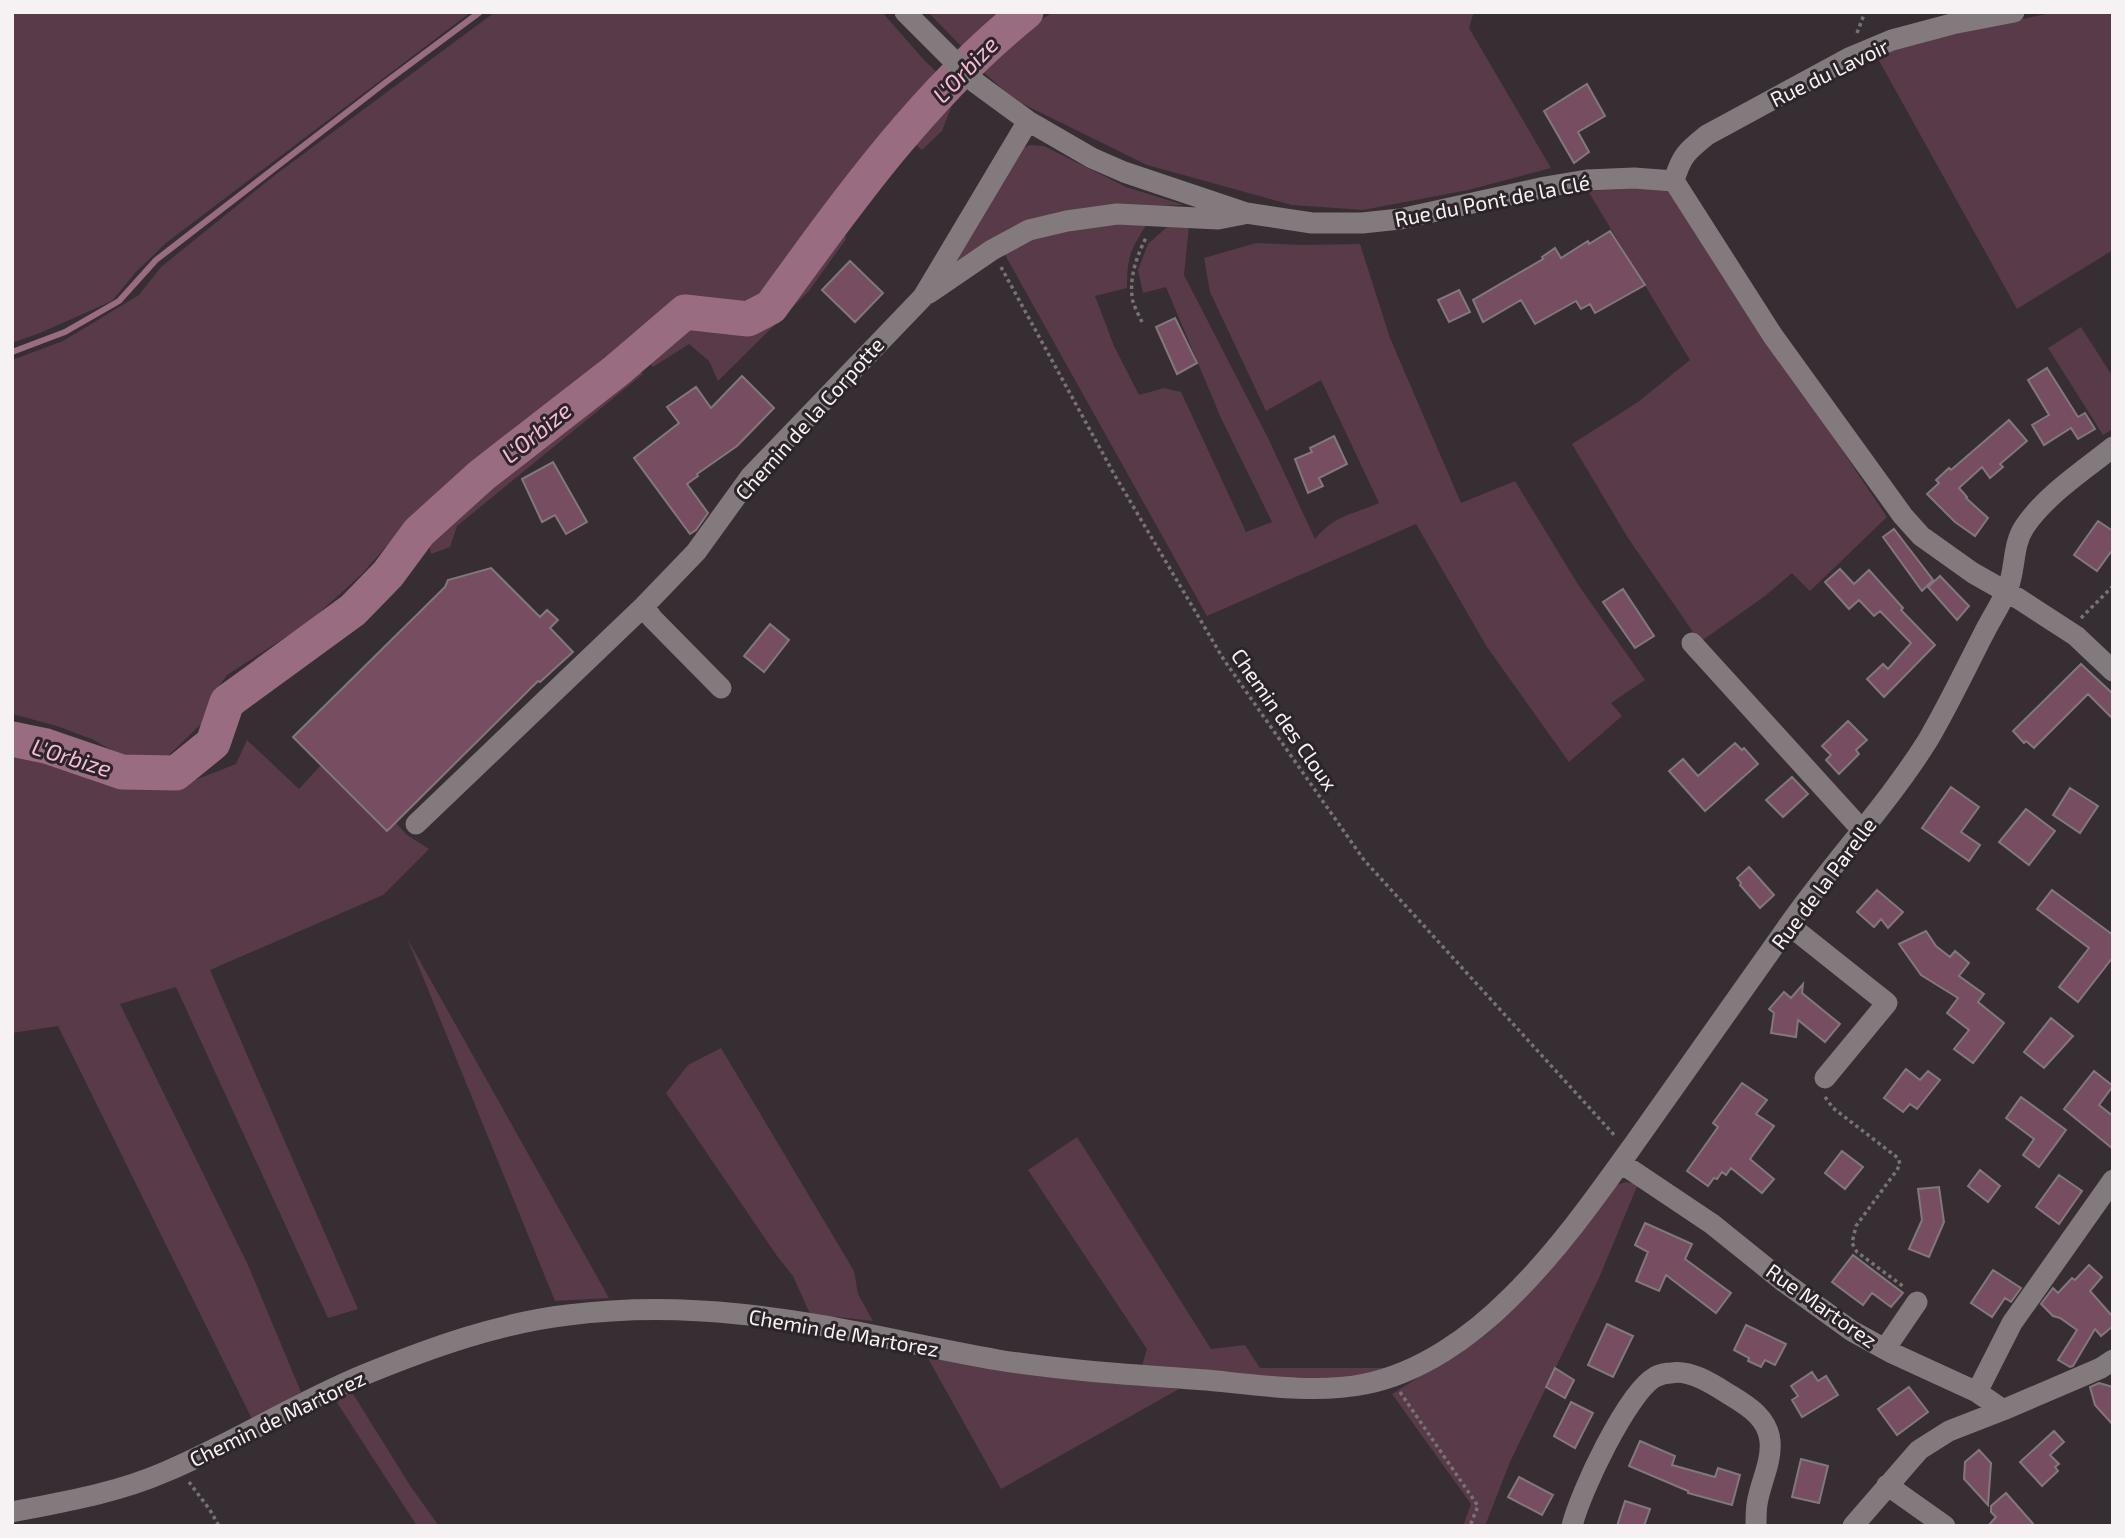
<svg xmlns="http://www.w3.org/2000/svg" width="2125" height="1538" font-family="'Exo 2',sans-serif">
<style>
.green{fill:#583a48}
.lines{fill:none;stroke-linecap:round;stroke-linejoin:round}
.stream{stroke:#996c81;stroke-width:6}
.river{stroke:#996c81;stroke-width:35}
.building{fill:#774d62;stroke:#81787c;stroke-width:2}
.path{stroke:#797275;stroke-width:3.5;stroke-dasharray:3.5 3.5;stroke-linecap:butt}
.minor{stroke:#837a7e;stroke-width:21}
.labels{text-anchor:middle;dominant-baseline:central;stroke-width:6;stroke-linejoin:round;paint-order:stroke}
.street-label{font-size:21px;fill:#f6f1f3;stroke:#2c2428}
.water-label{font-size:23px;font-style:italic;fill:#f7bdd8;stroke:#2c2428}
</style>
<rect width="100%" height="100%" fill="#362e32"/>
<path class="green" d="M12,12H471L166,243L136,272L112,301L40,333L12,343Z
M495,12H882L925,61L957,92L942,131L922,150L901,132L836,211L846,239L809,291L718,381L709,361L689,344L653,367L633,345L621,347L643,374L457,526L450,547L431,554L423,509L411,518L362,574L309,622L227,675L216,690L201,724L167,757L125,758L94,740L57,726L12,714V360L63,341L139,295L161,267L275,175Z
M928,12H1006L963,48Z
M1054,12H1478L1473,15L1469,28L1551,168L1468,190L1363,210L1292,205L1147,165L1015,100L982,71L1037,22Z
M2055,12H2113V250L2017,309L1877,57L1900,46Z
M1030,145L1044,146L1126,187L1184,205L1095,208L948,272L1019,150Z
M1656,187L1668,191L1887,517L1810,591L1792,573L1765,596L1700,642L1628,538L1572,444L1638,402L1690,360L1588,191Z
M1149,221C1131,249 1127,255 1127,288L1095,296L1114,346L1139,395L1164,388L1181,392L1246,532L1272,522L1221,418L1166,287L1143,293L1138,270L1148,244L1167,227L1189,226L1184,275L1268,438L1315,539C1333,516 1354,514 1379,503L1321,380L1266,411L1210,292L1204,258L1256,243L1301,245L1360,244L1390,338L1461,503L1515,481L1579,586L1645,680L1611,703L1622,716L1569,762L1487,647L1416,524L1207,616L1004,253L1036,237L1080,227Z
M2081,327L2113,377V429L2103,435L2048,348Z
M247,740L299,789L321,765L386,831L396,823L407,835L429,849L383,895L210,970L358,1309L328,1318L176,987L120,1004L248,1265L301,1392L252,1419L58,1026L12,1033V754C59,767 109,788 159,788C180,788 215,772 236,764Z
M407,938L609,1298L555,1301Z
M721,1048L854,1271L858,1294L873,1321L810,1314L793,1276L777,1256L666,1093L688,1065Z
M1077,1137L1211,1349L1245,1345L1260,1368H1388L1328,1383L1142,1366L1147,1349L1028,1170Z
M1626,1182L1638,1184L1599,1278L1510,1462L1485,1526H1463L1471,1504L1392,1394L1486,1335L1546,1271L1617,1185Z
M925,1353L1053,1375L1179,1389L1001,1489Z
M350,1389L411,1487L439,1526H417L334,1398Z"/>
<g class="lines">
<path class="stream" d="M12,352L65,332L119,301L156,260L386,82L480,12"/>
<path class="river" d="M12,739L46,746L122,772L176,773L213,743L227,702L353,610L388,574L419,532L482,475L616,371L685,312L748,319L771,307C847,202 924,94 1026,12"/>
</g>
<path class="building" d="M1587,84L1605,116L1578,132L1589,152L1574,163L1544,111Z
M1610,231L1645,285L1595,313L1590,304L1581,309L1576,301L1535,324L1521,300L1483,322L1473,300L1543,259L1542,257L1555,248L1561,258L1588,241L1589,244Z
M850,261L883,293L855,322L822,290Z
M1459,290L1470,312L1449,322L1438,300Z
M1175,318L1197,363L1177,374L1156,327Z
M2047,368L2078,417L2085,413L2095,429L2078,439L2071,428L2044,445L2032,425L2049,415L2028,380Z
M742,376L774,408L737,446L697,474L698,476L687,484L708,513L696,530L690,534L634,458L679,423L667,407L696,387L711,408Z
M2009,420L2027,441L2000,464L2003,467L1990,478L1982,467L1959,488L1967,497L1966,498L1988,518L1975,536L1955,522L1927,494L1939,483L1936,480L1949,468L1951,470Z
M1334,436L1347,464L1319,478L1323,486L1308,493L1295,459L1312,452L1310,448Z
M553,462L587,522L566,534L555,515L542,522L522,479Z
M2098,521L2113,531V549L2097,571L2074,555Z
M1894,529L1933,580L1922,591L1883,537Z
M491,568L540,617L547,610L558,620L550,628L573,652L540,682L538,681L387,831L293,737L445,587L448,580Z
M1840,569L1854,584L1869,570L1903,608L1901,610L1935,645L1884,697L1867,679L1883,664L1888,669L1911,643L1880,611L1874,616L1859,600L1849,609L1825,582Z
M1940,576L1969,606L1957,620L1928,587Z
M1623,589L1654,636L1635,648L1603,602Z
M770,624L789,640L764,672L744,656Z
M2081,664L2113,694V719L2088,694L2034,748L2026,741L2024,743L2013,731Z
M1848,721L1867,740L1856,750L1859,754L1839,774L1826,760L1831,755L1822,746Z
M1735,743L1742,750L1744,748L1758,764L1705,811L1669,771L1683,759L1698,776Z
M1792,777L1808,794L1783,817L1766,800Z
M1951,787L1979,807L1961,832L1980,845L1969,861L1922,828Z
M2070,788L2098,806L2080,833L2053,815Z
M2026,809L2055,831L2029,865L1999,842Z
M1749,867L1774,895L1760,908L1740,885L1741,883L1737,878Z
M1877,890L1903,912L1888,928L1881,919L1874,927L1857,912Z
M2052,890L2113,935V957L2078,1002L2059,987L2089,948L2037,909Z
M1926,931L1936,946L1950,957L1955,951L1969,963L1959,976L1984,994L1978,1002L2004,1023L1973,1063L1954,1049L1969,1030L1947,1013L1958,998L1921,975L1899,944Z
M1803,984L1802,993L1840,1024L1825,1042L1798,1020L1796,1037L1771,1033L1774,1013L1769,1009L1784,992L1791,998Z
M2051,1018L2073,1036L2044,1068L2024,1052Z
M1906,1069L1920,1080L1928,1071L1940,1080L1917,1109L1910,1104L1903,1112L1884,1098Z
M2094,1071L2113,1086L2099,1105L2113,1116V1149L2064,1109Z
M1742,1083L1767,1100L1756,1114L1774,1126L1750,1159L1774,1179L1762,1193L1731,1168L1726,1175L1722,1172L1717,1179L1714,1178L1708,1186L1687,1171L1718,1127L1713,1123Z
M2021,1097L2066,1130L2039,1167L2023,1155L2034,1139L2006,1118Z
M1842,1151L1863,1167L1845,1189L1825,1173Z
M1980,1170L2000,1186L1988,1202L1968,1186Z
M2059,1175L2082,1191L2059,1224L2036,1207Z
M1939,1187L1944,1222L1929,1257L1909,1249L1922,1220L1918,1189Z
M1645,1223L1692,1244L1685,1259L1731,1293L1716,1313L1666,1275L1659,1291L1636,1281L1648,1252L1635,1245Z
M1853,1255L1903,1293L1891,1307L1872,1293L1863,1305L1832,1282Z
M2089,1265L2102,1277L2090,1291L2113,1317V1326L2101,1336L2095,1329L2073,1366L2070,1367L2058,1360L2077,1330L2060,1318L2053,1316L2041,1304L2053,1288L2058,1293L2072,1278L2075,1280Z
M1993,1270L2021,1288L2011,1302L2005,1298L1992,1317L1971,1303Z
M1607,1324L1633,1336L1613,1377L1588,1365Z
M1746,1325L1786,1344L1775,1365L1765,1360L1761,1367L1748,1361L1749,1358L1734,1350Z
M1555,1368L1574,1380L1565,1398L1546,1387Z
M1812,1372L1818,1381L1826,1376L1838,1395L1802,1417L1792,1400L1798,1396L1791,1386Z
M2099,1383L2113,1387V1425L2095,1405L2090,1387Z
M1909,1387L1928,1412L1897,1435L1878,1409Z
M1571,1402L1593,1413L1575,1448L1554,1436Z
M2054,1431L2064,1442L2050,1455L2059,1464L2055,1467L2058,1471L2042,1486L2020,1462Z
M1640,1441L1675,1456L1672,1465L1715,1477L1718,1468L1740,1475L1732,1505L1688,1493V1491L1629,1466Z
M1979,1450L1991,1463L1988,1505L1964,1479L1965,1462Z
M1801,1459L1828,1466L1819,1503L1792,1497Z
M1519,1477L1553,1495L1542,1515L1508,1497Z
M2006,1493L2035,1526H1988L1996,1517L1991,1512V1506Z
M1625,1501L1650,1509L1644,1526H1617Z"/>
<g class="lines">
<path class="path" d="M1857,33L1865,12
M1001,267L1114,474L1224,660L1364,860L1616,1137
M1142,322C1139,316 1135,308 1133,302C1128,279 1137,255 1147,236
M2081,618L2113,586
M1825,1097L1833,1108L1898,1158L1900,1164L1897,1170L1856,1226L1852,1243L1857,1252L1904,1287
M1400,1392L1478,1506L1470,1526
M189,1482L210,1510L219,1526"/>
<path class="minor" d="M905,12L976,83L1028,121L1092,158L1124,172L1246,213L1312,223H1362L1400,219L1545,187L1587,180L1634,178L1674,181L1773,336L1903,516L1921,536L1973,573L2019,599L2076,636L2113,671
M1674,181C1681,156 1687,151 1707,135L1849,58L1892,40L1952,24L2014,12
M929,293L992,250L1029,230L1067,221L1117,214L1218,219L1244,214
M644,606L652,618L721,688
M1692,643L1862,830
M416,824L644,606L696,552L751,476L923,297L1028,121
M1789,925L1887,1003L1825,1078
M1621,1163L1712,1224L1784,1282L1852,1331L1892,1353L1977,1392L2003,1410L2101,1368L2113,1360
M1885,1349L1917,1302
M1977,1392L2012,1323L2113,1180
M1887,1485L1945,1526
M12,1512C63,1502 117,1493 165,1472C234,1443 297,1402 366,1374C430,1348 499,1323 568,1315C622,1308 684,1308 739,1314C826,1322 911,1345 998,1360C1067,1371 1138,1375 1207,1380C1257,1385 1316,1394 1365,1384C1420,1373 1471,1337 1510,1298C1557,1252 1596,1197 1634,1144C1685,1073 1735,1001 1786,929C1831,864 1886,807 1928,740C1948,706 1965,670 1983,635C1991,619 2001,604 2008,588C2016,567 2012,545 2025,526C2047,494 2083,471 2113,447
M1572,1526C1580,1493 1627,1393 1655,1377C1659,1375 1666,1373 1671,1373C1690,1369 1714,1385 1730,1395C1748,1406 1768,1418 1770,1441C1772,1463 1760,1483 1757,1504C1756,1511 1756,1519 1756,1526
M1853,1526L1919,1450L1949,1431L2003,1410"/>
</g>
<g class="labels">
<g class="street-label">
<text transform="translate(1829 72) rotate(-26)">Rue du Lavoir</text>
<text transform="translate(1492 200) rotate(-11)">Rue du Pont de la Clé</text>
<text transform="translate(809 418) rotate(-48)">Chemin de la Corpotte</text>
<text transform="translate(1285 719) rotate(55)">Chemin des Cloux</text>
<text transform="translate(1823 883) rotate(-53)">Rue de la Parelle</text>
<text transform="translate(1822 1305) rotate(35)">Rue Martorez</text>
<text transform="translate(844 1332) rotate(10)">Chemin de Martorez</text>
<text transform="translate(277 1418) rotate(-26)">Chemin de Martorez</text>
</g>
<g class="water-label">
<text transform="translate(965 69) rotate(-46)">L'Orbize</text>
<text transform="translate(536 432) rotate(-39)">L'Orbize</text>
<text transform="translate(72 757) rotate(17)">L'Orbize</text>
</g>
</g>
<rect width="2125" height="1538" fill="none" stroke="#f6f1f3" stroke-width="28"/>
</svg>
